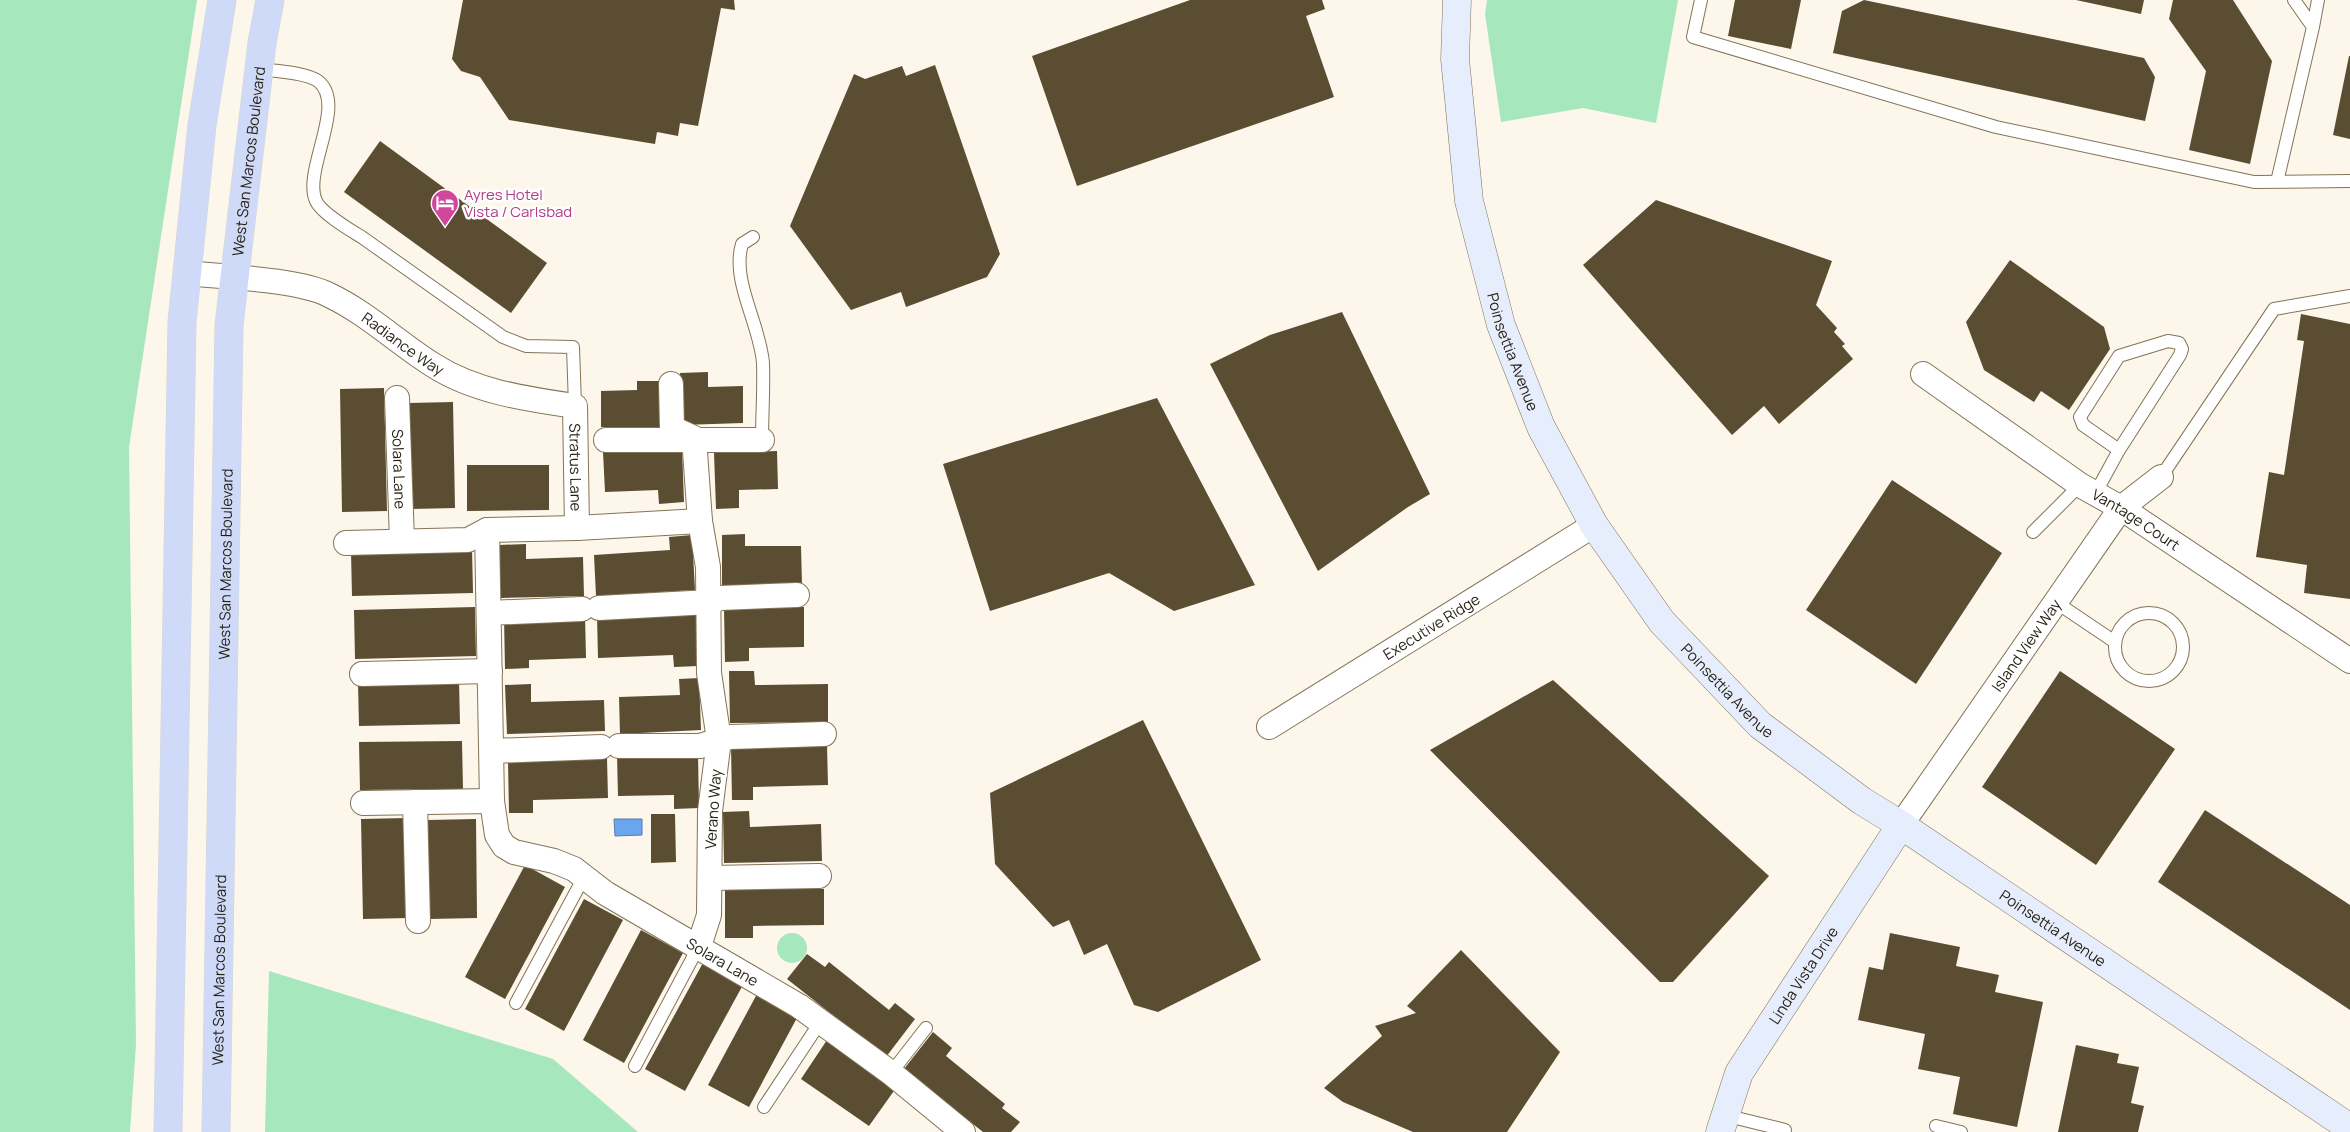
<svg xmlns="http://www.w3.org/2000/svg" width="2350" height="1132" font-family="Manrope,sans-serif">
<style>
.green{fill:#a7e7bd}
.water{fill:#6ba5ed;stroke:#567dac}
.building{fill:#5b4d31}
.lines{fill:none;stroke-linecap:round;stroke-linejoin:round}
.lane-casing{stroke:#837457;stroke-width:14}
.street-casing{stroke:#837457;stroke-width:26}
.secondary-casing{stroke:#837457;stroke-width:29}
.primary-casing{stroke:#d8d7d5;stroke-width:29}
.lane{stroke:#fff;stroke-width:12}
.street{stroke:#fff;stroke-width:24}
.secondary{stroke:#e6edfc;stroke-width:28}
.primary{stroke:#cedaf8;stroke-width:28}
.labels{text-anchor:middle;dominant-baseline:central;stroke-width:5;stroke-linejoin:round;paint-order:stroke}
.street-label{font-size:15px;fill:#251f13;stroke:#fff}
.hotel-label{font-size:15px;fill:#b23c85;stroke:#fff;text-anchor:start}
</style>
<rect width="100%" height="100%" fill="#fdf6ea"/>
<path class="green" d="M0,0H197L129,447L136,1044L130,1132H0Z
M1487,0H1678L1656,123L1583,108L1501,122L1485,14Z
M777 948a15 15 0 1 1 30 0a15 15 0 1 1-30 0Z
M269,971L553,1059L638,1132H265Z"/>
<path class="water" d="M614,819H642V835L615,836Z"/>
<path class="building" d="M463,0H734L735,10L721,8L698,126L680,123L678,136L657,132L655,144L509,120L480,77L461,71L452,59Z
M1190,0H1322L1325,9L1306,16L1334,97L1077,186L1032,56Z
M1735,0H1801L1791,49L1728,36Z
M1864,0L2144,58L2155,77L2145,121L1833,53L1842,11Z
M2076,0H2144L2141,14Z
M2173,0H2233L2272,61L2250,164L2189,150L2206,71L2169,19Z
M2349,56H2350V139L2333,135Z
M935,65L1000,254L987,277L906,307L901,292L851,310L790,226L854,74L865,79L902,66L906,76Z
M380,141L547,263L511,313L344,192Z
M1656,200L1832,261L1816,305L1837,328L1834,332L1845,344L1842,346L1853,359L1779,424L1764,406L1732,435L1583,265Z
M2010,260L2104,327L2110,349L2069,410L2041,391L2034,402L1984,370L1966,322Z
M1342,312L1430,494L1408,507L1318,571L1210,364L1270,335Z
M2301,314L2350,324V599L2304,593L2307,565L2256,557L2269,472L2284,475L2304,341L2297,340Z
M708,372V387L743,386V423L682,425L680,373Z
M637,381H661L662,427H601V391L637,390Z
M384,388L387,511L342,512L340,389Z
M1157,398L1255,585L1174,611L1109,573L990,611L943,464Z
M453,402L455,508L411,509L409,403Z
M682,448L684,502L659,504L658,490L605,492L603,452Z
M777,451L778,489L739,490V508L716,509L714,453Z
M467,465H549V510L467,511Z
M1892,480L2002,553L1916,684L1806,610Z
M745,534V546H801L802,585L722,587V535Z
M692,535L695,590L596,596L594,555L670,550L669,537Z
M526,544V559L583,557L584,596L501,598L499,545Z
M472,549L473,593L352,596L351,552Z
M475,607L476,656L355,659L354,610Z
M804,607V647L749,648V661L725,662L724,608Z
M696,611L698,666L674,667L673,655L598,658L597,615Z
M585,615L586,658L529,660V668L505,669L504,617Z
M729,671H754L755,685L828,684V722L730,723Z
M2060,671L2175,749L2096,865L1982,787Z
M699,678L701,730L620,734L619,697L680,695L679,679Z
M1553,680L1769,876L1673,982H1660L1430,750Z
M459,681L460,724L359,726L358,683Z
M531,684V702L604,700L605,731L507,734L505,685Z
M1143,720L1261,960L1158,1012L1134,1005L1107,944L1084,955L1069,920L1053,927L995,864L990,793Z
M462,741L463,789L360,790L359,742Z
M827,745L828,785L753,787V800H732L731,746Z
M698,754L699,808L674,809V795L618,796L617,755Z
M607,758L608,798L533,800V813H509L508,761Z
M2205,810L2350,905V1010L2158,882Z
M749,811L750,827L821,824L822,861L724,863L723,812Z
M651,814H675L676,862L651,863Z
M407,818L408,918L363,919L361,819Z
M476,819L477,918L429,919L428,820Z
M525,865L565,887L505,999L465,977Z
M725,889H824V925L753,926V938H725Z
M584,899L623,920L564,1031L525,1009Z
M641,930L683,953L624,1063L583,1040Z
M1890,933L1960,947L1956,966L1999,975L1995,992L2043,1002L2017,1127L1953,1114L1960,1077L1918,1069L1925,1034L1858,1020L1869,967L1883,970Z
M1461,950L1560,1052L1507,1132H1413L1343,1102L1324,1088L1382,1036L1375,1026L1416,1013L1407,1006Z
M807,954L825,967L829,962L889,1010L895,1003L915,1019L886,1057L787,979Z
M704,961L744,983L685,1091L645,1069Z
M757,994L798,1016L749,1107L708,1085Z
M933,1032L952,1048L946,1056L1005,1104L1002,1108L1020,1122L1011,1132H983L904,1069Z
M827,1040L896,1088L869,1126L801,1079Z
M2076,1045L2119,1054L2117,1063L2139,1067L2131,1103L2144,1106L2138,1132H2058Z"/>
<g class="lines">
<g class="lane-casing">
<path id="lane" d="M1701,0L1693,37L1996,127L2254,182L2350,181
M2313,27L2318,0
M259,69C274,71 306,72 318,81C348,104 302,171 316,201C321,213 352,231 363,238C410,271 457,304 503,337L526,346L573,347L575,406
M2277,182L2313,27L2294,0
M753,237L742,244C731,281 760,324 763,363C764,388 762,414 762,440
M2161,477L2274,309L2350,296
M2095,494L2119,450L2180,355L2182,349L2179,343L2168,341L2119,356L2080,417L2083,425L2119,450
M2033,532L2080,485
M2057,603L2115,642
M2115 647a34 34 0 1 1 68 0a34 34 0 1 1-68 0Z
M516,1003L584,877
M635,1066L699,946
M891,1073L926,1028
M764,1107L821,1021
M1724,1115L1785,1130
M1936,1126L1961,1132"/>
</g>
<g class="street-casing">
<g id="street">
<path id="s1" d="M186,273C223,277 297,279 329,295C367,313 398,343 433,365C475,392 527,399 575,406L577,528"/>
<path id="s2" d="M1923,374L2080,485L2121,508L2350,661"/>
<path d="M671,384L672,428L694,438L700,521L708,567L709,673L719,740L710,811L709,915L699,946"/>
<path id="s3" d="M397,398L402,541"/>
<path d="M606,440H762"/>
<path id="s4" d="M487,530L492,801L497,835L504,846L514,852L554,861L574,869L605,893L799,1006L891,1073L963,1132"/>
<path d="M346,543L468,540L487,530L577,528L700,521"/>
<path d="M599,608L710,602L720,598L797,595"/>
<path d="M489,613L582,609"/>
<path d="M362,674L490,671"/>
<path id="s5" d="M1269,727L1594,525"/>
<path d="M619,746H700L730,737L824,734"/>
<path d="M492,751L601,747"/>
<path d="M415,802L418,921"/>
<path d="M363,803L492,801"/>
<path id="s6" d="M1901,825L2121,508L2161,477"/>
<path d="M710,878L819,876"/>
</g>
</g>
<g class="secondary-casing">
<g id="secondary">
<path id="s7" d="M1457,0L1455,59L1469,201L1501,325L1541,427L1594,525L1662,622L1760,725L1862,801L1901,825L2350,1128"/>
<path id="s8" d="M1720,1132L1739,1073L1901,825"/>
</g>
</g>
<g class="primary-casing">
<g id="primary">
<path d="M168,1132L182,322L202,125L222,0"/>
<path id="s9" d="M216,1132L229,325L262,43L270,0"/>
</g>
</g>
<use href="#lane" class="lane"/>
<use href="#street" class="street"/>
<use href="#secondary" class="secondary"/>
<use href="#primary" class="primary"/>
</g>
<defs>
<g id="hotel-pin" transform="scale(1.4375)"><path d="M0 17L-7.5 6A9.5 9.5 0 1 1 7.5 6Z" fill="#d1479c" stroke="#fff"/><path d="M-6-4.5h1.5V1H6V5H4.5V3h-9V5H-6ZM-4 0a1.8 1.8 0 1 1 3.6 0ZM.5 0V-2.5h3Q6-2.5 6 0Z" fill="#fff"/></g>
</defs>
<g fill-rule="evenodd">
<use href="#hotel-pin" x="445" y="203"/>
</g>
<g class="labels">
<g class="street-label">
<text stroke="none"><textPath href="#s9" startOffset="972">West San Marcos Boulevard</textPath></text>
<text stroke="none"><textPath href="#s1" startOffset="234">Radiance Way</textPath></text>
<text stroke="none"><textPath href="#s7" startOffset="359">Poinsettia Avenue</textPath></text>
<text stroke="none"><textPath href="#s1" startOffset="481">Stratus Lane</textPath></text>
<text stroke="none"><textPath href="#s3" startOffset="71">Solara Lane</textPath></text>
<text stroke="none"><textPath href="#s2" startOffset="258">Vantage Court</textPath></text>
<text stroke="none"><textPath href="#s9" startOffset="568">West San Marcos Boulevard</textPath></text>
<text stroke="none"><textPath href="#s5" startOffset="191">Executive Ridge</textPath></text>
<text stroke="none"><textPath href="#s6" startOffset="219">Island View Way</textPath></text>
<text stroke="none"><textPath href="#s7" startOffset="764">Poinsettia Avenue</textPath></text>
<text transform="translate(713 809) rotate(-86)">Verano Way</text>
<text stroke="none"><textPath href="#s7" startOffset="1168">Poinsettia Avenue</textPath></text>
<text stroke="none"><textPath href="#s4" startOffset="568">Solara Lane</textPath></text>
<text stroke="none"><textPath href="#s9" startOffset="162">West San Marcos Boulevard</textPath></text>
<text stroke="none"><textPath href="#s8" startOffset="179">Linda Vista Drive</textPath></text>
</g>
<g class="hotel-label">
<text x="464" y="194">Ayres Hotel<tspan x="464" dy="17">Vista / Carlsbad</tspan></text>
</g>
</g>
</svg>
